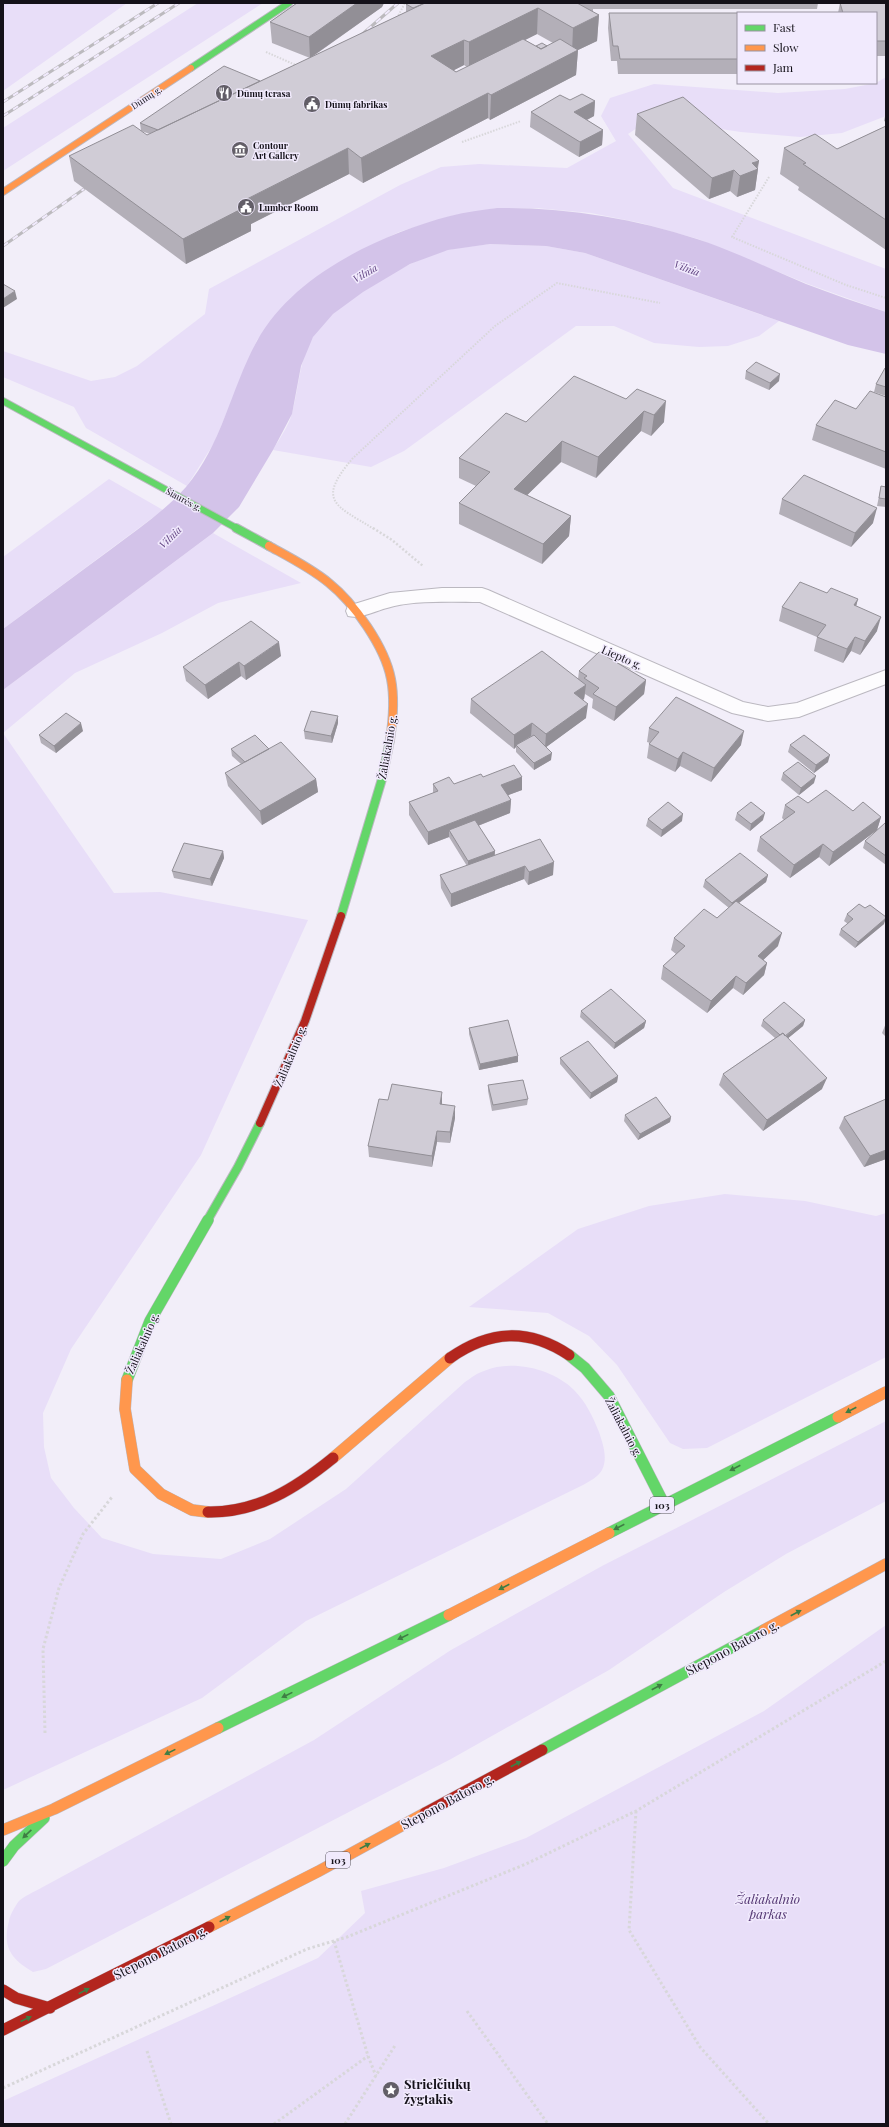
<svg xmlns="http://www.w3.org/2000/svg" width="889" height="2127" font-family="'Playfair Display',serif">
<style>
.green{fill:#e8def8}
.water{fill:#d3c3e9}
.lines{fill:none;stroke-linecap:round;stroke-linejoin:round}
.street-casing{stroke:#bbb8c0;stroke-width:2}
.fast-far2-casing{stroke:#bbb8c0;stroke-width:8}
.fast-far1-casing{stroke:#bbb8c0;stroke-width:10}
.fast-casing{stroke:#bbb8c0;stroke-width:12}
.slow-far2-casing{stroke:#bbb8c0;stroke-width:8}
.slow-far1-casing{stroke:#bbb8c0;stroke-width:10}
.slow-casing{stroke:#bbb8c0;stroke-width:12}
.jam-far1-casing{stroke:#bbb8c0;stroke-width:10}
.jam-casing{stroke:#bbb8c0;stroke-width:12}
.path-far2{stroke:#d8d7da;stroke-width:2;stroke-dasharray:1.5 1.5;stroke-linecap:butt}
.path-far1{stroke:#d8d7da;stroke-width:2.5;stroke-dasharray:2 2;stroke-linecap:butt}
.path{stroke:#d8d7da;stroke-width:3;stroke-dasharray:2.5 2.5;stroke-linecap:butt}
.street{fill:#fdfcfe;fill-rule:evenodd}
.fast-far2{stroke:#63d668;stroke-width:6}
.fast-far1{stroke:#63d668;stroke-width:8}
.fast{stroke:#63d668;stroke-width:11}
.slow-far2{stroke:#ff974d;stroke-width:6}
.slow-far1{stroke:#ff974d;stroke-width:8}
.slow{stroke:#ff974d;stroke-width:11}
.jam-far1{stroke:#b3261e;stroke-width:8}
.jam{stroke:#b3261e;stroke-width:11}
.rail-casing{stroke:#bcbabe;stroke-width:3}
.rail{stroke:#f1eafd;stroke-width:2;stroke-dasharray:6;stroke-linecap:butt}
.wall{fill:#b3afb8;fill-rule:evenodd}
.shaded-wall{fill:#928f96}
.building{fill:#d0ccd6;stroke:#928f96}
.oneway{fill:#3f7d44}
.labels{text-anchor:middle;dominant-baseline:central;stroke-width:3;stroke-linejoin:round;paint-order:stroke}
.far-poi-label{font-size:9px;font-weight:bold;fill:#141119;stroke:#f1eafd;text-anchor:start}
.far-street-label{font-size:9px;fill:#141119;stroke:#f1eafd}
.far-water-label{font-size:10px;font-style:italic;fill:#604381;stroke:#f1eafd}
.shield{fill:#f1eafd;stroke:#56525d;stroke-width:1}
.shield-label{font-size:10px;font-weight:bold;fill:#141119}
.street-label{font-size:11px;fill:#141119;stroke:#f1eafd}
.near-street-label{font-size:13px;fill:#141119;stroke:#f1eafd}
.near-park-label{font-size:13px;font-style:italic;fill:#533672;stroke:#f1eafd}
.near-poi-label{font-size:13px;font-weight:bold;fill:#141119;stroke:#f1eafd;text-anchor:start}
</style>
<rect width="100%" height="100%" fill="#f2eef9"/>
<path class="green" d="M3,3H127L3,91Z
M198,3H263L3,171V128Z
M886,77V116L842,133L800,137L741,132L700,126H640L628,134L673,188L886,269V312L808,284L698,239L641,223L591,213L536,208H497L451,216L399,232L359,251L257,340L214,443L187,486L86,428L74,407L3,377V351L91,381L115,377L137,366L205,314L209,289L400,185L441,167L479,164L567,168L616,141L601,116L610,98L654,84L778,93L845,89L876,83Z
M490,244L546,246L585,253L779,321L759,336L728,346L699,347L654,343L614,326H576L404,451L371,467L273,450C279,439 289,426 292,413C299,388 299,360 313,337C333,303 410,259 448,250C462,247 476,246 490,244Z
M109,479L163,510L3,629V557Z
M213,533L301,583L218,603L162,633L75,673L3,733V690Z
M3,733L114,893L160,892L308,920L201,1155L71,1349L43,1413L44,1447L51,1478L74,1508L102,1538L153,1554L221,1559L270,1539L346,1489L465,1382C471,1378 477,1373 484,1371C512,1359 553,1369 574,1390C586,1402 593,1417 599,1432C603,1444 608,1458 602,1470C598,1477 590,1481 583,1485L306,1621L202,1698L3,1790Z
M725,1194L805,1201L876,1216L886,1213V1357L707,1448L683,1449L670,1443L617,1365L589,1336L548,1313L469,1307L578,1229L649,1206Z
M886,1421V1501L786,1554L724,1592L609,1670L451,1759L46,1969L33,1972C11,1959 2,1947 9,1921C10,1915 15,1906 19,1901C24,1896 34,1892 41,1888L314,1740L451,1650L602,1566Z
M886,1625V2124H3V2101L318,1958L365,1913L361,1891L444,1868L526,1838L764,1711Z"/>
<path class="water" d="M497,208C565,207 632,218 697,239C734,251 770,269 806,284C832,294 859,303 886,312V354L848,345L585,253L546,246L490,244L448,250L410,264L363,292L333,314L313,337L301,366L292,414L273,450L239,507L213,533L3,690V629C39,603 74,576 110,550C136,530 164,512 186,487C222,445 231,388 257,341C293,275 381,234 450,216C466,212 482,210 497,208Z"/>
<g class="lines">
<g class="street-casing">
<path id="street" d="M442,588H482L488,590L743,702L768,707L797,703L886,670V684L799,717L768,721L732,713L480,602C454,602 411,600 387,608C375,611 361,619 348,616L346,611L348,606L390,593Z"/>
</g>
<g class="fast-far2-casing">
<path id="fast-far2" d="M191,68L289,3
M3,401L238,529"/>
</g>
<g class="fast-far1-casing">
<path id="fast-far1" d="M236,528L269,546
M341,916L382,779L390,740
M207,1221L238,1167L260,1123"/>
</g>
<g class="fast-casing">
<path id="fast" d="M569,1355L585,1368L609,1396L664,1504
M127,1380L150,1321L208,1220
M609,1533L838,1417
M218,1728L449,1615
M542,1750L764,1630
M3,1861L14,1846L44,1818"/>
</g>
<g class="slow-far2-casing">
<path id="slow-far2" d="M3,192L191,68"/>
</g>
<g class="slow-far1-casing">
<path id="slow-far1" d="M269,546C289,557 311,568 329,583C354,603 385,647 391,679C395,699 393,720 390,740"/>
</g>
<g class="slow-casing">
<path id="slow" d="M127,1380L125,1409L135,1469L161,1494L192,1510L208,1512
M838,1417L886,1392
M333,1458L450,1358
M449,1615L609,1533
M764,1630L886,1564
M3,1830L54,1809L218,1728
M209,1927L319,1871L425,1813"/>
</g>
<g class="jam-far1-casing">
<path id="jam-far1" d="M260,1123L305,1021L341,916"/>
</g>
<g class="jam-casing">
<path id="jam" d="M450,1358C490,1330 528,1328 569,1355
M208,1512C257,1513 296,1488 333,1458
M425,1813L542,1750
M3,1990L16,1998L50,2008
M3,2030L209,1927"/>
</g>
<path class="path-far2" d="M397,18L405,3
M266,52L298,66
M462,142L521,121
M769,177L732,237L846,285L886,298
M374,529C335,505 316,501 353,458L495,326L557,283L660,303"/>
<path class="path-far1" d="M373,528L392,540L423,566"/>
<path class="path" d="M45,1733L43,1649L59,1588L83,1534L112,1497
M636,1811L629,1930L700,2047L769,2124
M334,1941L368,2056L376,2076
M467,2011L548,2124
M147,2051L171,2124
M3,2088L307,1949L347,1937L526,1864L636,1811L886,1661
M274,2124L368,2056
M345,2124L396,2044"/>
<use href="#street" class="street"/>
<use href="#fast-far2" class="fast-far2"/>
<use href="#fast-far1" class="fast-far1"/>
<use href="#fast" class="fast"/>
<use href="#slow-far2" class="slow-far2"/>
<use href="#slow-far1" class="slow-far1"/>
<use href="#slow" class="slow"/>
<use href="#jam-far1" class="jam-far1"/>
<use href="#jam" class="jam"/>
<g class="rail-casing">
<path id="rail" d="M358,38L398,3
M3,102L158,3
M3,116L179,3
M3,246L84,189"/>
</g>
<use href="#rail" class="rail"/>
</g>
<path class="wall" d="M297,3H384L382,7L312,57L406,12V4L408,3H818L817,9H593V12L599,15L597,41L578,50L576,75L490,120L488,118L363,183L349,174L251,224V231L186,264L74,181L69,156L147,135L150,134L141,131L140,123L260,81L310,58L272,43L270,22ZM537,34L553,43L547,46H536L525,40ZM464,65L467,67L456,72L454,70Z
M840,3H886V56H876V13H838Z
M609,13H738V74H618L617,61H611L608,28Z
M570,100L595,101L594,116L587,120L603,130L602,145L579,157L530,127L531,112Z
M886,111V122L884,121Z
M637,114L759,161L755,190L737,197L730,191L709,199L635,135Z
M886,126V250L798,190L799,187L780,174L784,148L837,149Z
M886,369V396L874,392L876,384Z
M746,371L779,381L769,390L745,379Z
M637,389L664,422L651,436L641,431L596,478L561,462L527,495L571,516L569,536L542,564L459,524V503L476,486L459,478V458L526,422L626,399Z
M886,397V469L812,440L816,425Z
M881,486L886,487V507L877,506Z
M782,499L873,523L851,547L779,514Z
M827,593L858,599L856,606L877,631L860,655L851,651L843,663L814,651L817,637L779,621L782,607Z
M281,656L246,680L241,676L208,699L186,681L183,667Z
M579,671L646,680L644,694L614,721L592,708L593,699L585,694L584,699L583,700L586,718L546,747L551,760L534,770L516,752V747L514,749L470,713L471,699L578,679Z
M338,723L332,743L305,739L304,731Z
M649,728L741,745L711,782L680,766L675,772L647,758L649,744L650,743L647,742Z
M83,731L56,753L41,743L39,735Z
M790,745L828,762L814,773L788,752Z
M231,749H269L316,779L318,792L262,825L228,786L225,773L241,764L232,756Z
M783,773L814,783L799,795L781,780Z
M522,777V790L508,795L511,800L510,813L478,826L495,851V855L553,875L528,885L524,879L451,907L441,888L440,875L467,866L449,837L428,845L409,815V802L433,793V784H454Z
M808,803L853,811L881,817L877,830L829,866L819,857L790,878L757,851L760,837L784,820L782,818L785,805Z
M737,813L763,820L750,831L735,820Z
M648,819L682,821L661,837L646,826Z
M886,824V865L863,848L865,841Z
M223,851L224,858L212,886L174,878L172,871Z
M768,875L766,882L739,903L778,946L763,960L767,963L764,975L743,995L733,988L707,1013L661,979L663,966L676,954L671,950L674,938L717,918L729,908L703,887L705,880Z
M865,908L884,924L855,948L839,935L841,929L848,924L844,921L847,914Z
M581,1011L646,1021L644,1028L614,1049L580,1017Z
M763,1020H805L803,1026L788,1038L822,1089L763,1131L719,1085L723,1074L775,1038L761,1026Z
M886,1023V1037L882,1033Z
M469,1028L518,1056V1062L479,1070L469,1034Z
M560,1058L618,1076L617,1082L590,1099L560,1064Z
M488,1085L528,1099L527,1105L492,1111L488,1091Z
M388,1100L442,1103V1105L455,1118L450,1143L437,1142L432,1167L369,1157L368,1146Z
M625,1115L671,1117L670,1122L638,1140L624,1121Z
M844,1117L886,1159L864,1167L839,1128Z"/>
<path class="shaded-wall" d="M357,3H384L382,7L310,58L309,37Z
M538,8L537,34L469,68V42Z
M599,15L597,41L578,50L576,75L490,120L491,95L572,53L573,28Z
M464,40V65L431,82V56Z
M488,93V118L363,183L361,158Z
M595,101L594,116L573,127L574,112Z
M603,130L602,145L579,157L580,142Z
M348,148L349,174L251,224V231L186,264L183,239L243,201Z
M759,161L757,169H758L755,190L737,197L740,176L752,163Z
M734,170L730,191L709,199L712,178Z
M15,291L17,299L3,308V299Z
M780,374L779,381L769,390L770,383Z
M666,401L664,422L651,436L654,415Z
M644,411L641,431L596,478L598,457Z
M562,441L561,462L513,509L514,489Z
M877,508L873,523L851,547L855,533Z
M571,516L569,536L542,564L543,544Z
M858,599L854,614V605Z
M881,617L877,631L860,655L865,641Z
M855,637L851,651L843,663L847,649Z
M279,642L281,656L246,680L244,666Z
M239,662L241,676L208,699L205,685Z
M646,680L644,694L614,721L616,707Z
M586,685L584,699L573,707L574,693Z
M588,704L586,718L545,748L546,734Z
M338,716V723L332,743L331,736Z
M81,723L83,731L56,753L54,746Z
M532,723L531,736L516,745V747L514,749V735Z
M744,731L741,745L711,782L714,768Z
M683,752L680,766L675,772L678,759Z
M552,753L551,760L534,770V763Z
M830,755L828,762L814,773L816,765Z
M816,776L814,783L799,795L801,788Z
M522,777V790L501,798V785Z
M316,779L318,792L262,825L260,811Z
M511,800L510,813L452,836L449,830V837L428,845V832Z
M765,813L763,820L750,831L751,824Z
M683,814L682,821L661,837L662,830Z
M881,817L877,830L829,866L833,852Z
M823,844L819,857L790,878L794,865Z
M223,851L224,858L212,886L210,879Z
M495,851L494,858L468,868V861Z
M554,862L553,875L528,885L529,872Z
M525,866L524,879L451,907V894Z
M768,875L766,882L731,909L732,903Z
M886,918L884,924L855,948L858,942Z
M782,933L778,946L755,968L758,956Z
M767,963L764,975L743,995L746,983Z
M736,976L733,988L707,1013L711,1001Z
M805,1020L803,1026L781,1044L784,1038Z
M646,1021L644,1028L614,1049L615,1043Z
M518,1056V1062L479,1070L480,1064Z
M618,1076L617,1082L590,1099L591,1093Z
M827,1078L822,1089L763,1131L767,1120Z
M442,1092V1103L440,1116V1104Z
M455,1106V1118L450,1143V1132Z
M671,1117L670,1122L638,1140L640,1134Z
M437,1131V1142L432,1167V1156Z
M886,1150V1159L864,1167L870,1156Z"/>
<path class="building" d="M297,3H357L309,37L270,22Z
M408,3H425L413,8L406,4Z
M425,3H577L599,15L573,28L538,8L469,42L464,40L431,56L456,72L523,39L541,49L560,39L578,50L491,95L488,93L361,158L348,148L243,201L249,205L183,239L69,156L133,125L147,135Z
M840,3H886V41H876V13H796H843Z
M609,13H738V59H620L618,46H613Z
M542,43L547,46L541,49L536,46Z
M224,66L260,81L158,130L140,123Z
M582,94L595,101L574,112L603,130L580,142L531,112L560,95L570,100Z
M683,97L759,161L752,163L758,169L740,176L734,170L712,178L637,114Z
M886,126V220L803,164L806,163L784,148L815,134L837,149Z
M3,284L15,291L3,299Z
M756,362L780,374L770,383L746,371Z
M885,368L886,369V387L876,384Z
M574,376L626,399L637,389L666,401L654,415L644,411L598,457L562,441L514,489L571,516L543,544L459,503L490,472L459,458L506,413L526,422Z
M870,391L886,397V452L816,425L835,400L856,409Z
M804,475L877,508L855,533L782,499Z
M881,486L886,487V499L879,498Z
M800,582L827,593L831,588L858,599L854,605L881,617L865,641L855,637L847,649L817,637L826,625L782,607Z
M251,621L279,642L244,666L239,662L205,685L183,667Z
M542,651L586,685L574,693L588,704L546,734L532,723L514,735L471,699Z
M599,652L646,680L616,707L593,694L599,688L584,678L587,676L579,671Z
M676,697L744,731L714,768L683,752L678,759L649,744L659,732L649,728Z
M311,711L338,716L331,736L304,731Z
M66,713L81,723L54,746L39,735Z
M255,735L269,749L245,762L231,749Z
M534,735L552,753L534,763L516,745Z
M804,735L830,755L816,765L790,745Z
M281,742L316,779L260,811L225,773Z
M798,762L816,776L801,788L783,773Z
M514,765L522,777L501,785L511,800L428,832L409,802L438,791L433,784L449,777L454,784L481,774L483,777Z
M826,790L853,811L863,802L881,817L833,852L823,844L794,865L760,837L795,812L785,805L798,796L808,803Z
M668,802L683,814L662,830L648,819Z
M751,802L765,813L751,824L737,813Z
M475,820L495,851L468,861L449,830Z
M885,823L886,824V856L865,841Z
M540,839L554,862L529,872L525,866L451,894L440,875Z
M184,843L223,851L210,879L172,871Z
M740,853L768,875L732,903L705,880Z
M736,901L782,933L758,956L767,963L746,983L736,976L711,1001L663,966L685,946L674,938L704,909L717,918Z
M859,904L865,908L870,905L886,917V918L858,942L841,929L853,919L847,914Z
M611,989L646,1021L615,1043L581,1011Z
M784,1002L805,1020L785,1036L783,1033L780,1035L763,1020Z
M508,1020L518,1056L480,1064L469,1028Z
M783,1033L827,1078L767,1120L723,1074Z
M588,1041L618,1076L591,1093L560,1058Z
M523,1080L528,1099L493,1105L488,1085Z
M392,1084L442,1092L440,1104L455,1106L450,1132L437,1131L432,1156L368,1146L379,1099L388,1100Z
M656,1097L671,1117L640,1134L625,1115Z
M886,1099V1150L870,1156L844,1117Z"/>
<defs><path id="oneway-solid" d="M-6-.8H1V-3.2L6.5 0L1 3.2V.8H-6Z"/></defs>
<g class="oneway">
<use href="#oneway-solid" transform="translate(851 1410) rotate(153)"/>
<use href="#oneway-solid" transform="translate(735 1468) rotate(153)"/>
<use href="#oneway-solid" transform="translate(619 1527) rotate(153)"/>
<use href="#oneway-solid" transform="translate(504 1587) rotate(153)"/>
<use href="#oneway-solid" transform="translate(796 1613) rotate(-28)"/>
<use href="#oneway-solid" transform="translate(403 1637) rotate(154)"/>
<use href="#oneway-solid" transform="translate(657 1687) rotate(-28)"/>
<use href="#oneway-solid" transform="translate(287 1695) rotate(154)"/>
<use href="#oneway-solid" transform="translate(170 1752) rotate(154)"/>
<use href="#oneway-solid" transform="translate(516 1764) rotate(-28)"/>
<use href="#oneway-solid" transform="translate(27 1834) rotate(137)"/>
<use href="#oneway-solid" transform="translate(365 1846) rotate(-28)"/>
<use href="#oneway-solid" transform="translate(225 1919) rotate(-27)"/>
<use href="#oneway-solid" transform="translate(84 1991) rotate(-27)"/>
<use href="#oneway-solid" transform="translate(26 2019) rotate(-25)"/>
</g>
<defs>
<g id="restaurant-disc" transform="scale(0.9)"><circle r="9.5" fill="#625e67" stroke="#f1eafd"/><path d="M-5-6h1v4h1v-4h1v4h1v-4h1v5L-1.5 .5V6h-2V.5L-5-1ZM5-6V6H3V1.5H1.5Q1.5-4 5-6Z" fill="#fff"/></g>
<g id="civic-disc" transform="scale(0.9)"><circle r="9.5" fill="#625e67" stroke="#f1eafd"/><path d="M-.6-6.5H3V-4.5H.6V-3L4-1V1h2V6H-6V1h2V-1L-.6-3ZM-1.2 2.5V6h2.4V2.5Z" fill="#fff"/></g>
<g id="museum-disc" transform="scale(0.9)"><circle r="9.5" fill="#625e67" stroke="#f1eafd"/><path d="M0-6L6-3V-2H-6V-3ZM-5-1h2V3h-2ZM-1-1h2V3h-2ZM3-1h2V3H3ZM-6 4H6V6H-6Z" fill="#fff"/></g>
<g id="sight-disc" transform="scale(0.9)"><circle r="9.5" fill="#625e67" stroke="#f1eafd"/><path d="M0-6L1.8-2.2L6-1.7L2.9 1.2L3.7 5.4L0 3.3L-3.7 5.4L-2.9 1.2L-6-1.7L-1.8-2.2Z" fill="#fff"/></g>
</defs>
<g fill-rule="evenodd">
<use href="#restaurant-disc" x="224" y="93"/>
<use href="#civic-disc" x="312" y="104"/>
<use href="#museum-disc" x="240" y="150"/>
<use href="#civic-disc" x="246" y="207"/>
<use href="#sight-disc" x="391" y="2090"/>
</g>
<g class="labels">
<g class="far-poi-label">
<text x="237" y="93">Dūmų terasa</text>
<text x="325" y="104">Dūmų fabrikas</text>
<text x="253" y="145">Contour<tspan x="253" dy="10">Art Gallery</tspan></text>
<text x="259" y="207">Lumber Room</text>
</g>
<g class="far-street-label">
<text transform="translate(146 97) rotate(-33)">Dūmų g.</text>
<text transform="translate(184 499) rotate(28)">Šiaurės g.</text>
</g>
<g class="far-water-label">
<text transform="translate(687 268) rotate(20)">Vilnia</text>
<text transform="translate(365 273) rotate(-30)">Vilnia</text>
<text transform="translate(170 537) rotate(-44)">Vilnia</text>
</g>
<g class="shield">
<rect x="650" y="1497" width="24" height="16" rx="3"/>
<rect x="326" y="1852" width="24" height="16" rx="3"/>
</g>
<g class="shield-label">
<text x="662" y="1505">103</text>
<text x="338" y="1860">103</text>
</g>
<g class="street-label">
<text transform="translate(622 657) rotate(24)">Liepto g.</text>
<text transform="translate(387 747) rotate(-80)">Žaliakalnio g.</text>
<text transform="translate(290 1056) rotate(-67)">Žaliakalnio g.</text>
<text transform="translate(142 1343) rotate(-66)">Žaliakalnio g.</text>
<text transform="translate(624 1427) rotate(62)">Žaliakalnio g.</text>
</g>
<g class="near-street-label">
<text transform="translate(732 1647) rotate(-28)">Stepono Batoro g.</text>
<text transform="translate(447 1801) rotate(-28)">Stepono Batoro g.</text>
<text transform="translate(160 1952) rotate(-27)">Stepono Batoro g.</text>
</g>
<g class="near-park-label">
<text x="768" y="1898">Žaliakalnio<tspan x="768" dy="15">parkas</tspan></text>
</g>
<g class="near-poi-label">
<text x="404" y="2083">Strielčiukų<tspan x="404" dy="15">žygtakis</tspan></text>
</g>
</g>
<rect width="889" height="2127" fill="none" stroke="#141119" stroke-width="8"/>
<rect x="737" y="12" width="140" height="72" fill="#f1eafd" stroke="#9993a2"/>
<rect x="745" y="25" width="20" height="6" fill="#63d668" stroke="#9993a2"/>
<text x="773" y="32" font-size="12" fill="#141119">Fast</text>
<rect x="745" y="45" width="20" height="6" fill="#ff974d" stroke="#9993a2"/>
<text x="773" y="52" font-size="12" fill="#141119">Slow</text>
<rect x="745" y="65" width="20" height="6" fill="#b3261e" stroke="#9993a2"/>
<text x="773" y="72" font-size="12" fill="#141119">Jam</text>
</svg>
